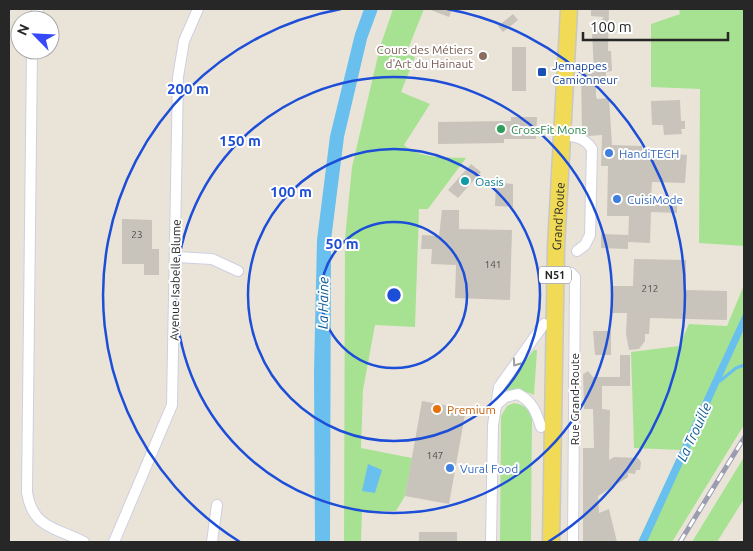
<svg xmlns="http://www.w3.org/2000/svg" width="753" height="551" font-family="Ubuntu,sans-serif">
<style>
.green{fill:#a7e293}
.water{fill:#69bfee}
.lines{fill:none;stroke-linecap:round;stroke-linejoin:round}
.stream{stroke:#69bfee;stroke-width:3}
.building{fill:#c8c3bb}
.minor-casing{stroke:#cdcfe1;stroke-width:12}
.primary-casing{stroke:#c7c7c7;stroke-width:19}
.minor{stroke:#fff;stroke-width:10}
.primary{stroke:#f0da56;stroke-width:16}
.rail-casing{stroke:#9b9cb2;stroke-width:5}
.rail{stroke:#fff;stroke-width:3;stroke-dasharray:9;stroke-linecap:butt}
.oneway{stroke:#9e9e9e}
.ring{fill:none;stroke:#1d4ed8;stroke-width:2.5}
.education-dot{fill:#8d6e63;stroke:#fff;stroke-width:2}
.transit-dot{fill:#1a4fb4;stroke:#fff;stroke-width:2}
.leisure-dot{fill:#2e9e5b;stroke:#fff;stroke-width:2}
.shop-dot{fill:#3f7fe0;stroke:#fff;stroke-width:2}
.culture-dot{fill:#0f9aa8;stroke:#fff;stroke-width:2}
.food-dot{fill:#e8710a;stroke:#fff;stroke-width:2}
.labels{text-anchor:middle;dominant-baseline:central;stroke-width:4;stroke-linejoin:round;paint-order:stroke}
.number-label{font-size:10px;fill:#4f4e4c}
.shield{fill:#fff;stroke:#686868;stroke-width:1}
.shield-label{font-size:11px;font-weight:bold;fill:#272727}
.education-label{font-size:12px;fill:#785e54;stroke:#fff;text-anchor:end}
.transit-label{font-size:12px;fill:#164399;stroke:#fff;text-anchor:start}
.leisure-label{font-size:12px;fill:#27864d;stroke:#fff;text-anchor:start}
.shop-label{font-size:12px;fill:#366cbe;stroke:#fff;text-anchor:start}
.culture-label{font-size:12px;fill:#0d838f;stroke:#fff;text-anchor:start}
.street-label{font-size:12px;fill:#272727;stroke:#fff}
.food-label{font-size:12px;fill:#c56008;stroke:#fff;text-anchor:start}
.water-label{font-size:14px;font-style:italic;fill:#0c5a95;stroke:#fff}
.centre{fill:#1d4ed8;stroke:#fff;stroke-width:2.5}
.ring-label{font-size:15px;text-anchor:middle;font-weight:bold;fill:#1d4ed8;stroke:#fff;stroke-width:4;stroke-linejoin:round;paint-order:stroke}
</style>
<rect width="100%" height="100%" fill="#eae4d8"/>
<path class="green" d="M393,9H424L406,54L415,57L401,92L430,104L404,145C420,159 445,157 466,158L428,209H419L415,327L375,325L363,390L361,448L412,458L405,496L396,511H362L361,542H344L345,238L352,167L380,47Z
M679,9H744V246L699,243L700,89L651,87V24L680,14Z
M744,285V425L672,542H638L681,450L634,448L631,352L679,346L689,324L727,326Z
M534,350H537L534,395C522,390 513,388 501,394L505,386Z
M514,403C524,405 529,408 532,418L531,542H500L501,416L507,406Z
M744,457V499L717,542H692Z"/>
<path class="water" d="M364,9H378L367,39L344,137L331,240L330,542H315L314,372L317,240L330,136L355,34Z
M744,312V329L647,542H638Z
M368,464L382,470L375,493L362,491Z"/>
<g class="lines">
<path class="stream" d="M720,381L736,368L744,365"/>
</g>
<path class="building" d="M428,9H452L449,17Z
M591,9H609L608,51H611L612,71L606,72V80H596V96L597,99L609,98L612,145L642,146V150L646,151L687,155L685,183L652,182L651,196L677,199V213L651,212L650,243L628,242L629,216H607L608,166H601L602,135L589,136L582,132L581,73H594L592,31L604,17L591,16Z
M513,14L518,20L503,32L498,26Z
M512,47H526V91H512Z
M680,100L681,121H685V129H681L682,134L664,135L663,125H652L651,101Z
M511,117H537L536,139H504V143L438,144V122L511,121Z
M471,164L481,172L458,198L448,190Z
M502,183L513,184V207L495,206L496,187L502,188Z
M442,210H459V229L512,230L510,300L455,298L456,265L431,264L432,249H421L422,235L439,236Z
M122,219L152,220V249H159V275H144V264H122Z
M601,234L628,235V249L601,248Z
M634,259L686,260V290L727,291V320L650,318L649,334H645V341L639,349L629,350L626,334L627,313H612L613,286H633Z
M593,331H611V355H595Z
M620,355H630V386H602V409L610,410L609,460L614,457L638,458L641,462L640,470H636L635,474L628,473V477L598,496L599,513L609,509L617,542H583V448H594L593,409H584L583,374L588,371L593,377H620Z
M422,401L466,409L449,504L405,496Z
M419,532H457V542H419Z"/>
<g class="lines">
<g class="minor-casing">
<path id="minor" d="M35,20L38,9
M32,50L27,492C32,528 57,528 84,542
M561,135C573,136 585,137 592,149L590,235L585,245L577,251
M176,257L212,259L238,271
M555,270L571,273L575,277L573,542
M495,406L505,397L518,394C533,402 536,412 541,427
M114,542L172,405L178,77L184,41L198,9
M212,542L217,505
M491,542L493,425L499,387L544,324"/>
</g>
<g class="primary-casing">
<g id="primary">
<path id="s1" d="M551,542L556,247L569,9"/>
</g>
</g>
<use href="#minor" class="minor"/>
<use href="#primary" class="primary"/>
<g class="rail-casing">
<path id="rail" d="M680,542L744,438"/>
</g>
<use href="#rail" class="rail"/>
</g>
<defs><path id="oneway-chevron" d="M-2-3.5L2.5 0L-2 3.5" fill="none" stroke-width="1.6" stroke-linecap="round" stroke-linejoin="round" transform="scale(1.25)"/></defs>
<use class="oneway" href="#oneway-chevron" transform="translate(516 363) rotate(126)"/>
<g class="ring">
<circle cx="394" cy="295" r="73"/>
<circle cx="394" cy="295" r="146"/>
<circle cx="394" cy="295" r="218"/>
<path d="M240 542A291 291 0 0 1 341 9M447 9A291 291 0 0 1 548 542"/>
</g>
<circle class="education-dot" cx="483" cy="56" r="5"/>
<rect class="transit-dot" x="537" y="67" width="10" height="10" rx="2.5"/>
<circle class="leisure-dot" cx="501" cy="129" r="5"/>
<g class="shop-dot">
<circle cx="609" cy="153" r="5"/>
<circle cx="617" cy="199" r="5"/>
<circle cx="450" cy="468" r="5"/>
</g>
<circle class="culture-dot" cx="465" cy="181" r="5"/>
<circle class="food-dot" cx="437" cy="409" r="5"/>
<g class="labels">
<g class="number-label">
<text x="137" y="234">23</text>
<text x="493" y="264">141</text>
<text x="650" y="288">212</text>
<text x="435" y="455">147</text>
</g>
<rect class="shield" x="539" y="266.5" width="32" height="17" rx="4"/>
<g class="shield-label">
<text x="555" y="275">N51</text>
</g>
<g class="education-label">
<text x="473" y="49">Cours des Métiers<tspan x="473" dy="14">d'Art du Hainaut</tspan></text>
</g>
<g class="transit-label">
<text x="552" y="65">Jemappes<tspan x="552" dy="14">Camionneur</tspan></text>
</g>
<g class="leisure-label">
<text x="511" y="129">CrossFit Mons</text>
</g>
<g class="shop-label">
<text x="619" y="153">HandiTECH</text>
<text x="627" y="199">CuisiMode</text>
<text x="460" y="468">Vural Food</text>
</g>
<g class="culture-label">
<text x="475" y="181">Oasis</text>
</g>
<g class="street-label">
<text stroke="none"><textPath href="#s1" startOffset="326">Grand'Route</textPath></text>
<text transform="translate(175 280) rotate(-89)">Avenue Isabelle Blume</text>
<text transform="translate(574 399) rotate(-90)">Rue Grand-Route</text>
</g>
<g class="food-label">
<text x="447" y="409">Premium</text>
</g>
<g class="water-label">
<text transform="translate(323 303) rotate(-89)">La Haine</text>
<text transform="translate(694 432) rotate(-65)">La Trouille</text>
</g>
</g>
<circle cx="394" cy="295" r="8" class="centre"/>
<g class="ring-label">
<text x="188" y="94">200 m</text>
<text x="240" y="146">150 m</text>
<text x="291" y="197">100 m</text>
<text x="342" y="249">50 m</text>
</g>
<rect width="753" height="551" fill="none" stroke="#272727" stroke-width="20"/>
<g transform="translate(35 35) rotate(294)"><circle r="24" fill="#ffffff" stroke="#a9a9a9"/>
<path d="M0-4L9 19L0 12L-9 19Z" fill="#3548fa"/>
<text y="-8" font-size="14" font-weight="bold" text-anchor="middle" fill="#272727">N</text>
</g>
<path d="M583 32v8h145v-8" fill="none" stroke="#272727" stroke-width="2.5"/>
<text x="590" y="32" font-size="15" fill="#272727" stroke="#ffffff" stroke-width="4" paint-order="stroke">100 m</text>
</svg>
